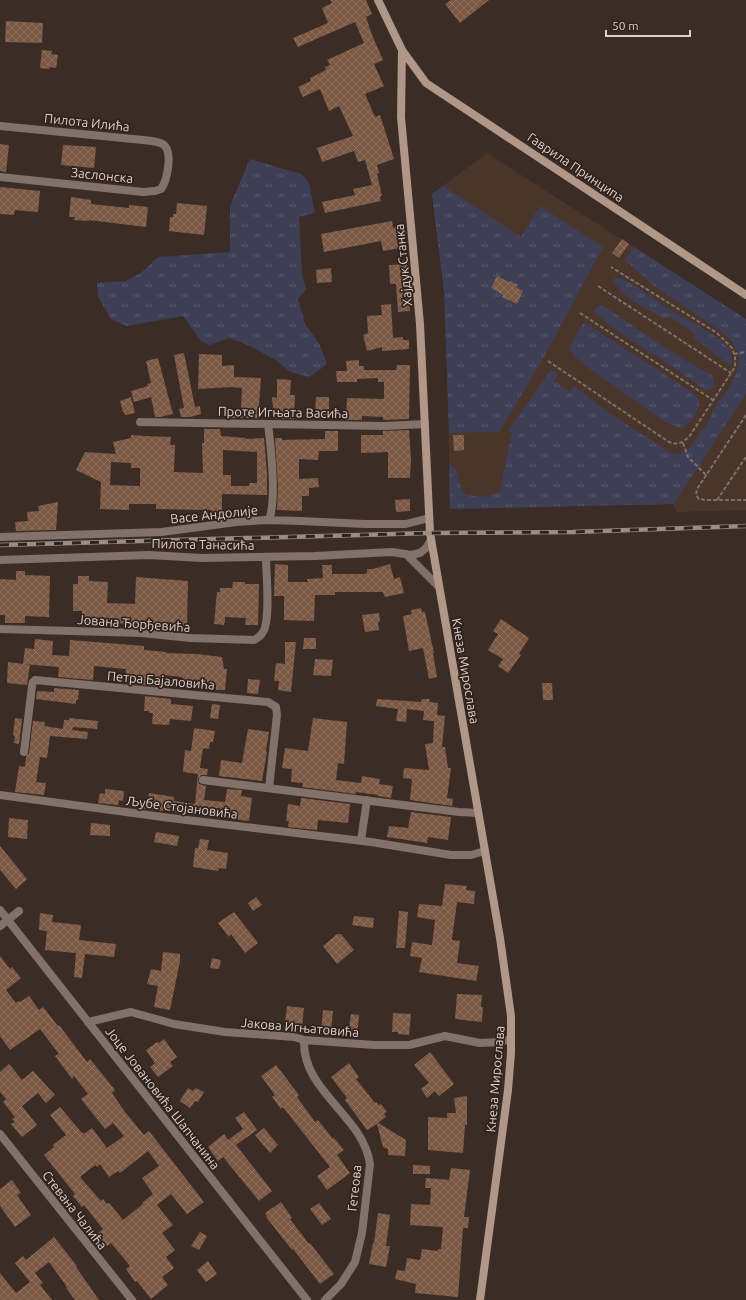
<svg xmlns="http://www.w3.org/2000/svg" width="746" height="1300" font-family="Ubuntu,sans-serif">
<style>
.built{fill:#49352a}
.grass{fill:url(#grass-tufts)}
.building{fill:url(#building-cross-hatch);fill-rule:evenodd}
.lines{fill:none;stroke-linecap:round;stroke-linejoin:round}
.path{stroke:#7c7069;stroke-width:2;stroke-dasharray:4 2;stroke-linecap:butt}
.street{stroke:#837269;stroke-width:8}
.secondary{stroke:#b19788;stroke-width:8}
.rail-casing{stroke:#998e87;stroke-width:4.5}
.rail{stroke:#31231c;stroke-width:3;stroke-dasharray:9;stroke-linecap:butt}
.labels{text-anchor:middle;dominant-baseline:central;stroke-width:3.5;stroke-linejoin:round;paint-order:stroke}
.street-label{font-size:13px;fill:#dcd2cd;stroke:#31231c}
</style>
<defs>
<pattern id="grass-tufts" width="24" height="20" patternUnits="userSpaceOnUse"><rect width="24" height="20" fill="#3e3e56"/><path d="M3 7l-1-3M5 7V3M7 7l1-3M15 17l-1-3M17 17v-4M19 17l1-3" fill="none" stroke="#59596d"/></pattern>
<pattern id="building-cross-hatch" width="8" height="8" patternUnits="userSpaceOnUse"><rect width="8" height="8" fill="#7b5844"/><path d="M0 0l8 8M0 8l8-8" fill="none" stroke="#8d6f5e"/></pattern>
</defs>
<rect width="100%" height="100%" fill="#3b2d25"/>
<path class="built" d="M487,153L746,319V510L677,512L673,504L450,509L447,359L444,291L432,194Z"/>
<path class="grass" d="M250,159L301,174L309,183L315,213L299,217L302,275L306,289L298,299L305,324L320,345L327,364L310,377L290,372L276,360L248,345L229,338L210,345L201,341L183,316L127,326L112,320L98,297L97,283L126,281L142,272L158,257L230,252V206Z
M443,186L521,237L540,206L603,247L545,355L499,432L449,433L444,291L432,194Z
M634,247L746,319V394L674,504L450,509L449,464C460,469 457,478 461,487C462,490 465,492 467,495C477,496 493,498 500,490L512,432L508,431L551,370L558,374L554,381L571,392L574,386L609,413L674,455L688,450L709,421L713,410L730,386L737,371L740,357L732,341L720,331L653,285L625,260Z
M615,277C627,277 660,304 672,311C688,321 717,333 728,348C732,354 732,359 731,366L694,338V333L670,317L665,319C648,309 623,299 614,281Z
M600,305L607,308L649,337L686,361L712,375L715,386L711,389L705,390L677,370L613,328L595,313L594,310Z
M584,322L693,393L700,400C698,413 692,421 682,429L662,420L590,369L574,356L569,347Z"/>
<path class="building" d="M330,0H366L372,14L366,17L372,35L383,60L374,64L384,86L365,94L375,117L380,115L394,159L377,165L379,173L377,174L382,196H380L381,201L325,213L322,202L355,195L353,189L372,185L365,160L358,162L354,151L322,162L317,148L353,136L339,106L329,111L320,89L303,97L298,87L311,81L310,78L326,70L325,67L330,65L327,60L364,43L355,22L298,47L293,38L328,23L322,8L332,3Z
M451,0H489L460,23L445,4Z
M6,21L43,23L42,43L5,42Z
M42,50L52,51L51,54L58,55L56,68L50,67L49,69L40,68Z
M0,144L9,145L6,172L0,171Z
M63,145L96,147L94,168L61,165Z
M0,187L40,191L38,212L15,210L14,215L0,214Z
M71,197L91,200V204L129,208V205L148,207L146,227L89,220V221L74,220L75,217H69Z
M177,203L207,206L204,235L169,231L170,217H173V214H176Z
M392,221L393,228L397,227L401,248L383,251L381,241L324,252L321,234Z
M622,239L629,244L619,258L612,253Z
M407,264L410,311L398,312L396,284H390L389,265Z
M331,268L332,282L317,283L316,270Z
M497,276L509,282L510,281L518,285L516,287L523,291L517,304L502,297L503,295L491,288Z
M391,304L393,338L403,337V340H409V349L382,351V347L367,351L363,335L368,333L367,316L382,315L381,305Z
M184,353L195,407L200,406L201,414L190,417H181L179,409L184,408L174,355Z
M199,354L222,355V366L234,365V377L261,378L258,418H231L232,409L241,410L242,388L230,387L198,389Z
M158,358L173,414L160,417H155L151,397L134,402L131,391L148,386L147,384L151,383L146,361Z
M359,360V366H364V370H396L397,365H410L409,419L383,420V417L362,416V420H346L347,398L384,399V382H378V378L357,379V382H337L336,371H347L346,361Z
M277,379L291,380L290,395H295L294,419L274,418L272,397L277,398Z
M131,397L135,413L125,415L124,412H123L120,401Z
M316,397H329V416L315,415Z
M204,429H220L221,436L246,438V439L264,438L267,473V495L222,494V514H211V510L156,509V504H129V510L100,509L101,482L76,470L85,452L116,454L113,442L131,438V435L144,436L171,437L170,445H175L174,472L203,473L202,443H204ZM223,450L257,452V483H249V486H231V475H223ZM111,462L131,463V468H140V486L110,485Z
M409,430L411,460L410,478H388V452L361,453V435H383V431Z
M325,431H338V451H319L318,460L299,459V479L318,478L319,487L309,488V496H302V511L277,510L278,487L275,438H282V440L325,439Z
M453,435H464V450L454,451Z
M410,499V511L396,512L395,500Z
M58,502L56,530L16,531L15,522L28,521L27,512L39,511L38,506Z
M275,564L288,565V582H308L307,579L323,578L322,565H332V574H365L367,573V569H373L390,564L394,579L400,577L404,593L385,597L383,592H335V595H315L314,621L284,620V596H274Z
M16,571H25V575L50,576L49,617L25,616V623H5V615H0V579L16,580Z
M78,576H89V581L108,582L107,603L135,604L136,577L188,581L187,626L81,622L82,611H73V584H78Z
M233,582H245V584H259L258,625H245L246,618L225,617V623H224V625L214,624L217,592H220V588H232Z
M421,608L422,612H425L434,653H433L437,677L429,679L423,648L409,651L403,616L412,614L411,610Z
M379,613L380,621L378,622L379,630L365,632L362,615Z
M501,619L529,638L519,654L521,655L508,673L498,666L503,659L488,650L498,634L493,631Z
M304,638H316V649H303Z
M35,639L53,641L52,655L69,656L70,640L144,646V650L166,652V653L196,654L222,657L224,669H227L225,690H216V685H213V683L195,682V688L181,687L182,677L164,675L163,687L125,683L126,669L94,666L93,680L58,677L59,667L23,664L25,648L34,649Z
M285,642H296L291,692L278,690L279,681H274L276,663L285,664Z
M315,659L333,660L331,676L313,675Z
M8,662L30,665L27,685L7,683Z
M248,679L260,680L258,694L247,693Z
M542,683H552L553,700H543Z
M54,688L79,690L78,700H76V704L36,699L37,691L54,692Z
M145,696L171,699V704L193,706L191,721L170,719L169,725L152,724L153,713H149V711H144Z
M377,699L421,702L422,699H430L429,702L438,703L437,715L445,716L442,747H445L448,768H451L447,798L453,799L452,806L410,800L412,779L403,778L404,768L429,770L425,744L433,743L434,721L423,720L424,711L407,709L406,722L396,721L398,709L376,706Z
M212,704L220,705L218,719L210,718Z
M15,718L22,719L19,744L14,743L15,736L13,735Z
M69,718L98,721L97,729L73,727L72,730L88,732L87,739L50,736L47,758L40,757L36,782L46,783L44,795L15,792L19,766L25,767L26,757L29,753L33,721L45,722L44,726L63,729L64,720H69Z
M313,718L347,722L344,764L338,763L336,780L361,783L362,776L380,779L379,784L393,786L391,798L378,796V795L356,792V794L302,787L303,783L291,782L292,769L282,768L285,748L308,751Z
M194,728L215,731L213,742H210L209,749L203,748L200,768L208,769L207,775H201L198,779L199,784L206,786L204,800L225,802L227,789L242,790L241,796L252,798L249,821L141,808V800H148L149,793L174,797V801L195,804L198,774L183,772L185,750L191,751Z
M248,729L269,732L266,751L267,752L262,781L219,776L221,760L242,763Z
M105,789L124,791L123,801L119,800L118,805L98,803L100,793L105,794Z
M301,798L350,804L348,823L318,820L317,830L288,827L289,821H286L288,804L300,806Z
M411,812L451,817L448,840L428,837L427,843L387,837L389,826L408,828Z
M9,818L28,820L27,839L8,837Z
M91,823L110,825V836L90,835Z
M156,832L179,836L177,846L154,842Z
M200,839L209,840L207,850L228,853L226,869L219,868L218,871L193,867L195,848H198Z
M0,846L27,879L16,889L0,870Z
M445,884L467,886L466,890L475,891L474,904L457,902L452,940L460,941L457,963L479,966L476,981L419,972L422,958L410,956L412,942L432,945L435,920L417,917L419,904L442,906Z
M256,897L262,905L253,911L248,903Z
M399,911L408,912L405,948H396Z
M234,912L258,943L245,953L231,934L229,937L218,923Z
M40,913L53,915L52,922L81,925L79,940L116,944L114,957L85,954L82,978L74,977L76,953L45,950L47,931L39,930Z
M354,916L374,918L373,928L352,925Z
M337,934H341L354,950L337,964L323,946Z
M163,952L180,954V961L170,1010L154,1007L158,986L147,984L151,969L161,971Z
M0,956L10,969L12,967L21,978L6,990L16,1003L19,1001L20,1002L29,996L39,1010L43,1007L58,1026L59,1025L87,1062L90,1059L115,1090L112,1093L125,1112L144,1135L149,1131L204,1202L187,1214L171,1194L157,1205L173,1225L162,1233L175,1250L166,1257L174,1268L162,1277L168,1285L151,1299L137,1281L135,1282L126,1269L130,1266L111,1243L107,1246L97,1234L103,1229L84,1205L82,1207L73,1196L75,1194L44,1155L54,1147L53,1145L66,1135L50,1115L60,1107L82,1133L83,1132L84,1134L92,1128L107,1148L124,1136L113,1123L105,1129L81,1099L88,1094L74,1076L72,1079L55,1056L59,1054L40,1029L10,1050L0,1036ZM148,1151L159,1166L142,1178L153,1194L142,1203L143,1204L123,1220L109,1203L107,1204L103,1199L101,1201L80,1177L95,1165L97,1167L100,1164L109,1177L118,1171L120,1173Z
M212,958L221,960L219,969L210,968Z
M457,994L482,995L481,1007H483L482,1022L455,1019Z
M287,1006L304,1008L302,1027L290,1025V1023L285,1022Z
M323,1010L333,1011L331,1032L321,1031Z
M393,1013L411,1014L409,1035L398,1034V1032H392Z
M351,1014L359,1015L357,1036L348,1035Z
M164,1039L177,1057L170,1062L173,1066L158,1077L150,1067L155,1063L146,1050L157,1042L159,1043Z
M430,1052L454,1084L439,1096L435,1091L427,1098L421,1089L429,1083L414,1065Z
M349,1063L359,1077L356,1079L375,1103L376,1102L379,1105L381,1104L387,1112L384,1113L386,1117L378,1123L406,1140L405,1156L388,1155V1149L383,1147L377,1124L367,1130L345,1100L347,1098L331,1077Z
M9,1064L22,1080L33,1071L55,1095L46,1103L38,1093L22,1106L37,1125L22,1137L11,1124L15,1122L12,1119L15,1117L3,1102L6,1099L0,1092V1072Z
M276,1065L299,1095L297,1097L315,1122L318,1120L333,1139L334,1138L344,1150L337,1155L350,1173L327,1190L317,1176L330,1167L304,1134L283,1107L281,1109L272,1097L275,1095L261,1076Z
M188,1088L193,1091L196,1088L204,1092L198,1102L195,1101L190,1108L180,1101Z
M467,1096V1125H465L463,1153L428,1150V1117L447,1118V1113H456L454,1098Z
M244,1112L257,1130L236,1145L272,1191L259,1201L223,1157L218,1161L208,1147L224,1134L228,1140L243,1129L235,1118Z
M264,1128L278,1145L270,1153L255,1135Z
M413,1165L430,1166V1174H413Z
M451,1168L470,1170L464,1217H469L468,1228H463L458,1297L415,1293L416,1284L395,1279L397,1270L405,1271L407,1258L420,1260L422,1249L438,1251V1249H441L443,1227L410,1225L411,1204L430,1205L431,1188H425L426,1178L449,1180Z
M12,1180L21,1193L17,1195L31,1215L15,1227L0,1206V1189Z
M281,1202L292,1218L290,1219L309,1244L310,1243L334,1274L320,1284L293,1249L292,1250L266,1217L267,1216L265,1213Z
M319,1203L331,1219L322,1225L310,1209Z
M378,1213L390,1215L386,1246H390L386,1267L369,1264L373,1243H374Z
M200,1232L207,1236L199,1250L191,1246Z
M54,1237L77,1266L76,1267L99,1300H75L66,1288L67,1287L49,1262L35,1273L43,1283L40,1285L52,1300H0V1273L16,1293L30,1282L15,1263L23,1256L26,1260Z
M208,1261L217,1274L206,1282L197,1270Z"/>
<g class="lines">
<path class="path" d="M598,286L731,373
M580,313L713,400
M734,354L746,352
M548,361L669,442C678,445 682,443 689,437L735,367V357L732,348L717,333L611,267
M746,415L697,489L696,495L699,499L706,500H746
M683,443L688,457L706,475
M717,500L746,457"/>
<path class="street" d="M0,126L143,140C150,141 159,141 164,145C173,153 167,181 161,189L155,191L143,192L0,177
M140,422L385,426L425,424
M268,424C271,448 277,499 269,520
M0,537L162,532L236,522L265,520L301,521L365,524H406L429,518
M406,554L439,587
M0,560L149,555L202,558L315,556L392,552L411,555L420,553L426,548L431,540
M0,629L142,633L191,638L254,640C258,638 261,636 263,632C271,620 266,573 266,557
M24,752L32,686L33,682L35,680L268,702L276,707L277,715L269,788
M203,780L459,812L478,813
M0,795L170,818L371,842L451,855H471L485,851
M361,840L367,800
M0,910L307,1300
M0,926L19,911
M88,1022L131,1012L174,1024L225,1032L294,1037L304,1040L374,1045H409L445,1036L480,1043L499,1042L511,1039
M304,1040C302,1092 363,1115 370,1164L362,1233L355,1262L341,1284L325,1300
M0,1134L132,1300"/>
<path class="secondary" d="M378,0L402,50L426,83L746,295
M402,50L401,117L420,324L430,533L500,938L511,1016V1053L508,1090L480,1300"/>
<g class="rail-casing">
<path id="rail" d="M0,545L430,533L573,532L746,526"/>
</g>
<use href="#rail" class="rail"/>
</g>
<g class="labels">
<g class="street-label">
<text transform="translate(87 122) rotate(6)">Пилота Илића</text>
<text transform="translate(576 167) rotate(34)">Гаврила Принципа</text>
<text transform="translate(102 175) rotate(6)">Заслонска</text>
<text transform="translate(403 265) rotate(-96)">Хајдук Станка</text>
<text transform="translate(283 412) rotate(1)">Проте Игњата Васића</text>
<text transform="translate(214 514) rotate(-6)">Васе Андолије</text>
<text transform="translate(203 544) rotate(1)">Пилота Танасића</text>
<text transform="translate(134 623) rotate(4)">Јована Ђорђевића</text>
<text transform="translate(466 671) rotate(80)">Кнеза Мирослава</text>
<text transform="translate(161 680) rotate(5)">Петра Бајаловића</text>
<text transform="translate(182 807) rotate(7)">Љубе Стојановића</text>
<text transform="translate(300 1027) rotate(5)">Јакова Игњатовића</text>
<text transform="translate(495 1079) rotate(-85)">Кнеза Мирослава</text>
<text transform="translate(163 1098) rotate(52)">Јоце Јовановића Шапчанина</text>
<text transform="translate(354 1188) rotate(-84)">Гетеова</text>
<text transform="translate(75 1210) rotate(52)">Стевана Чалића</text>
</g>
</g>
<path d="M606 30v6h84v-6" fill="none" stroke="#dcd2cd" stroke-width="2"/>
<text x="612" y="30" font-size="12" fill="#dcd2cd" stroke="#31231c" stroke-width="3" paint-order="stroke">50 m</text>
</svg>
